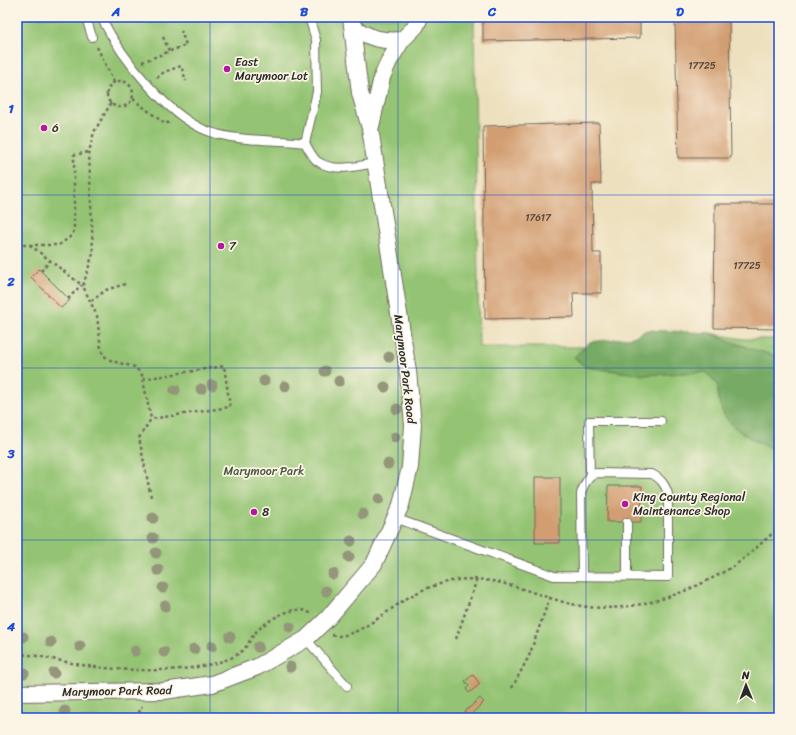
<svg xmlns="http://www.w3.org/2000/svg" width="796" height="735" font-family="Sriracha,sans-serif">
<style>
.green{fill:#94c473;stroke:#60784f}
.forest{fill:#77aa65;stroke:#516a48}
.building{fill:#d29d71}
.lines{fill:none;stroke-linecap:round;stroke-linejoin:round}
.service-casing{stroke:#6f6a5e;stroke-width:10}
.minor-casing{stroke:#6f6a5e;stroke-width:18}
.path{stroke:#6f6a5e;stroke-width:2.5;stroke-dasharray:3 3;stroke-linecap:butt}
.service{stroke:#fff;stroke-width:8}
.minor{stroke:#fff;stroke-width:16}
.tree{fill:#939679}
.grid{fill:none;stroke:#1d4ed8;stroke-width:1;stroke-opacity:0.55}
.poi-dot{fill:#b5179e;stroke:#fcf5e5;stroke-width:1.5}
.labels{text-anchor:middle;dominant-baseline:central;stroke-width:3.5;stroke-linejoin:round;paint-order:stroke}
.number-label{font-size:10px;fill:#55483c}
.poi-label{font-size:12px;fill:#2b2b2b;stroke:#fcf5e5;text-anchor:start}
.street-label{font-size:12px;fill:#2b2b2b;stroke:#fcf5e5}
.park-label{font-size:12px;fill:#4a5941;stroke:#fcf5e5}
.neatline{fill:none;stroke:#1d4ed8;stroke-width:1.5}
.grid-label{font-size:13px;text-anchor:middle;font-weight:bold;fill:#1d4ed8}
</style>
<rect width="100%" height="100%" fill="#fcf5e5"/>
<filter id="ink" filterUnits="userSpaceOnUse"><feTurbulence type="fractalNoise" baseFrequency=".025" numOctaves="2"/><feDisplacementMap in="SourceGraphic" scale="8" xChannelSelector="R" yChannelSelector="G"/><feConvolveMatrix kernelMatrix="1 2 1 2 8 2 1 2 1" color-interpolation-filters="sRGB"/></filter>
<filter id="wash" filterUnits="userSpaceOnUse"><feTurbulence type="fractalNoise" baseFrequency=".012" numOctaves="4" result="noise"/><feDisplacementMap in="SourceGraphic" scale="16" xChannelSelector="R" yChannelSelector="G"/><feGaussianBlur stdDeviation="0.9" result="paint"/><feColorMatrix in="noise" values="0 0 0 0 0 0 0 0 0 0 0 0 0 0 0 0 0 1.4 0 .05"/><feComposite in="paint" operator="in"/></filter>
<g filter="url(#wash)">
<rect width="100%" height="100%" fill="#ede0be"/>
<path class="green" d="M17,17H474L479,347H747L710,333L743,339H779V718H17Z"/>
<path class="forest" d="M647,330L710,333L732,343L779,357V452C748,438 715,425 718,385L706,372L645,375L585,367L574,357L590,342L633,337Z"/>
<g id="blocks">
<path class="building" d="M483,17H640V38L483,41Z
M675,17H729L731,158H678Z
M368,88L373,89L372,96L367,95Z
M599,123L601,184H592L593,253H601V293H573L574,317L485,319L483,126Z
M715,204H779V329L714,328Z
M39,269L70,300L61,308L31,277Z
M535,477H560V543H535Z
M608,486H642L641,522H607Z
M473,675L480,684L469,693L466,689L469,686L465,681Z
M480,698L484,702L467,718H461L460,716Z"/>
</g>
</g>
<g filter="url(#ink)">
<use href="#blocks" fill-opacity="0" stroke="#6f6a5e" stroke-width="1"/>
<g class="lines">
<g class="service-casing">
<path id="service" d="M86,17L92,37
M101,17C121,57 171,123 217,134C246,142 276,139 305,143C308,148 312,157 317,161C334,173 357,166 375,163
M305,143L317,92L316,40L309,17
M590,477L589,421H661
M395,518L554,576L668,577V494C665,484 661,479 652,474L596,473C587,478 584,484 581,494L582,576
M627,522V576
M306,639L347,686"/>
</g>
<g class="minor-casing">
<path id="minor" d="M353,27C369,38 382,42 402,40
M371,126L382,77L389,61L402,40L416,26L420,17
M17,693L164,691L212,684L257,667L306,639L328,618L374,564L401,505L410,467L413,425L408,371L370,128L360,93L351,17"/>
</g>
<path class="path" d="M163,37L169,51
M97,47L114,82
M142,62L186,45L181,31
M157,78L164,72L181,66L186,81
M107 94a13 13 0 1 1 26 0a13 13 0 1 1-26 0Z
M133,99L165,124L172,121
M111,103L94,132L89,152L93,253L83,286L97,316L101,349L104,356L112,361L135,367L142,375L151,419L139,438L151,497
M17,245H59L69,238L74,231V155L89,152
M30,245L83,286
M41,271L50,261
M68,299L81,285
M91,301L106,290L125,284
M143,379L224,366L230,407L151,419
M332,635C354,642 392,606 411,596C423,589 438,584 451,581C495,573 530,594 571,604C626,617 686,595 732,567C749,556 764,540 779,528
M456,639L477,579
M17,654C43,655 69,664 95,667C130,671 185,673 219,662C227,660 237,656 243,650C248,645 251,638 255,633C266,621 296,601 311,614
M512,688L529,656L550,597
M136,718L142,706"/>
<use href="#service" class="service"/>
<use href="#minor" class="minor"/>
</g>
<g class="tree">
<circle cx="389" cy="357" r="5.5"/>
<circle cx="325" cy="371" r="5.5"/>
<circle cx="264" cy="381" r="5.5"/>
<circle cx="339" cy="381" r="5.5"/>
<circle cx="212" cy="385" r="5.5"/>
<circle cx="285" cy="386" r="5.5"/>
<circle cx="385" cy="387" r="5.5"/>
<circle cx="201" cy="389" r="5.5"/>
<circle cx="175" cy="390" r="5.5"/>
<circle cx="397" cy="409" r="5.5"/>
<circle cx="395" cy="437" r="5.5"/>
<circle cx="388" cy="464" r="5.5"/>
<circle cx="379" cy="499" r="5.5"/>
<circle cx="363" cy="514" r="5.5"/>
<circle cx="153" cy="518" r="5.5"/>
<circle cx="153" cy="538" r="5.5"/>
<circle cx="351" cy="541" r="5.5"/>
<circle cx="156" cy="553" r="5.5"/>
<circle cx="349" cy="557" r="5.5"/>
<circle cx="158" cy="570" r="5.5"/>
<circle cx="333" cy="574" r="5.5"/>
<circle cx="163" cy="588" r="5.5"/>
<circle cx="326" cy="591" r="5.5"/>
<circle cx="165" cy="606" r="5.5"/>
<circle cx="290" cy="627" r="5.5"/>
<circle cx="23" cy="637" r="5.5"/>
<circle cx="230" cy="637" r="5.5"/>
<circle cx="51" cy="642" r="5.5"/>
<circle cx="80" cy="646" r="5.5"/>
<circle cx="212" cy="646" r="5.5"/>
<circle cx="258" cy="647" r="5.5"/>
<circle cx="194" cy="649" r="5.5"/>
<circle cx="135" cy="651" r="5.5"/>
<circle cx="164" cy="652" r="5.5"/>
<circle cx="290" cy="667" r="5.5"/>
<circle cx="24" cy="673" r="5.5"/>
<circle cx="54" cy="673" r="5.5"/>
<circle cx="65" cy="711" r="5.5"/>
</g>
</g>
<path class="grid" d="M210,17V718M398,17V718M586,17V718M17,195H779M17,368H779M17,540H779"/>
<g class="poi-dot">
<circle cx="227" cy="69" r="4"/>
<circle cx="44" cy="128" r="4"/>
<circle cx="221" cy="246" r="4"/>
<circle cx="625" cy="504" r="4"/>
<circle cx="254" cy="512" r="4"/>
</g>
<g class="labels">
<g class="number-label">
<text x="702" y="66">17725</text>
<text x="538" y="218">17617</text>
<text x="747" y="266">17725</text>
</g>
<g class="poi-label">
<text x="235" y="62">East<tspan x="235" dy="14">Marymoor Lot</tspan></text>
<text x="52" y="128">6</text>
<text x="229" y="246">7</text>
<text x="633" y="497">King County Regional<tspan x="633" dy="14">Maintenance Shop</tspan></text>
<text x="262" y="512">8</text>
</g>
<g class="street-label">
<text transform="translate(405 369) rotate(83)">Marymoor Park Road</text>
<text transform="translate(117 691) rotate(-1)">Marymoor Park Road</text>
</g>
<g class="park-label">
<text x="264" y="471">Marymoor Park</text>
</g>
</g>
<rect width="796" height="735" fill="none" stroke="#fcf5e5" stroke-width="44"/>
<g transform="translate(746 685) rotate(359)" stroke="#fcf5e5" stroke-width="3" paint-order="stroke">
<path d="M0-3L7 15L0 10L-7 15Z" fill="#2b2b2b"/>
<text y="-6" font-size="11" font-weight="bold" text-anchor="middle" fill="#2b2b2b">N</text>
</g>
<rect x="22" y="22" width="752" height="691" class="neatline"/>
<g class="grid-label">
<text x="116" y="16">A</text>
<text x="304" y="16">B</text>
<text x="492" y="16">C</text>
<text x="680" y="16">D</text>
<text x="11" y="113">1</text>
<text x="11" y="286">2</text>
<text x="11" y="458">3</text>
<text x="11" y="631">4</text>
</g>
</svg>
